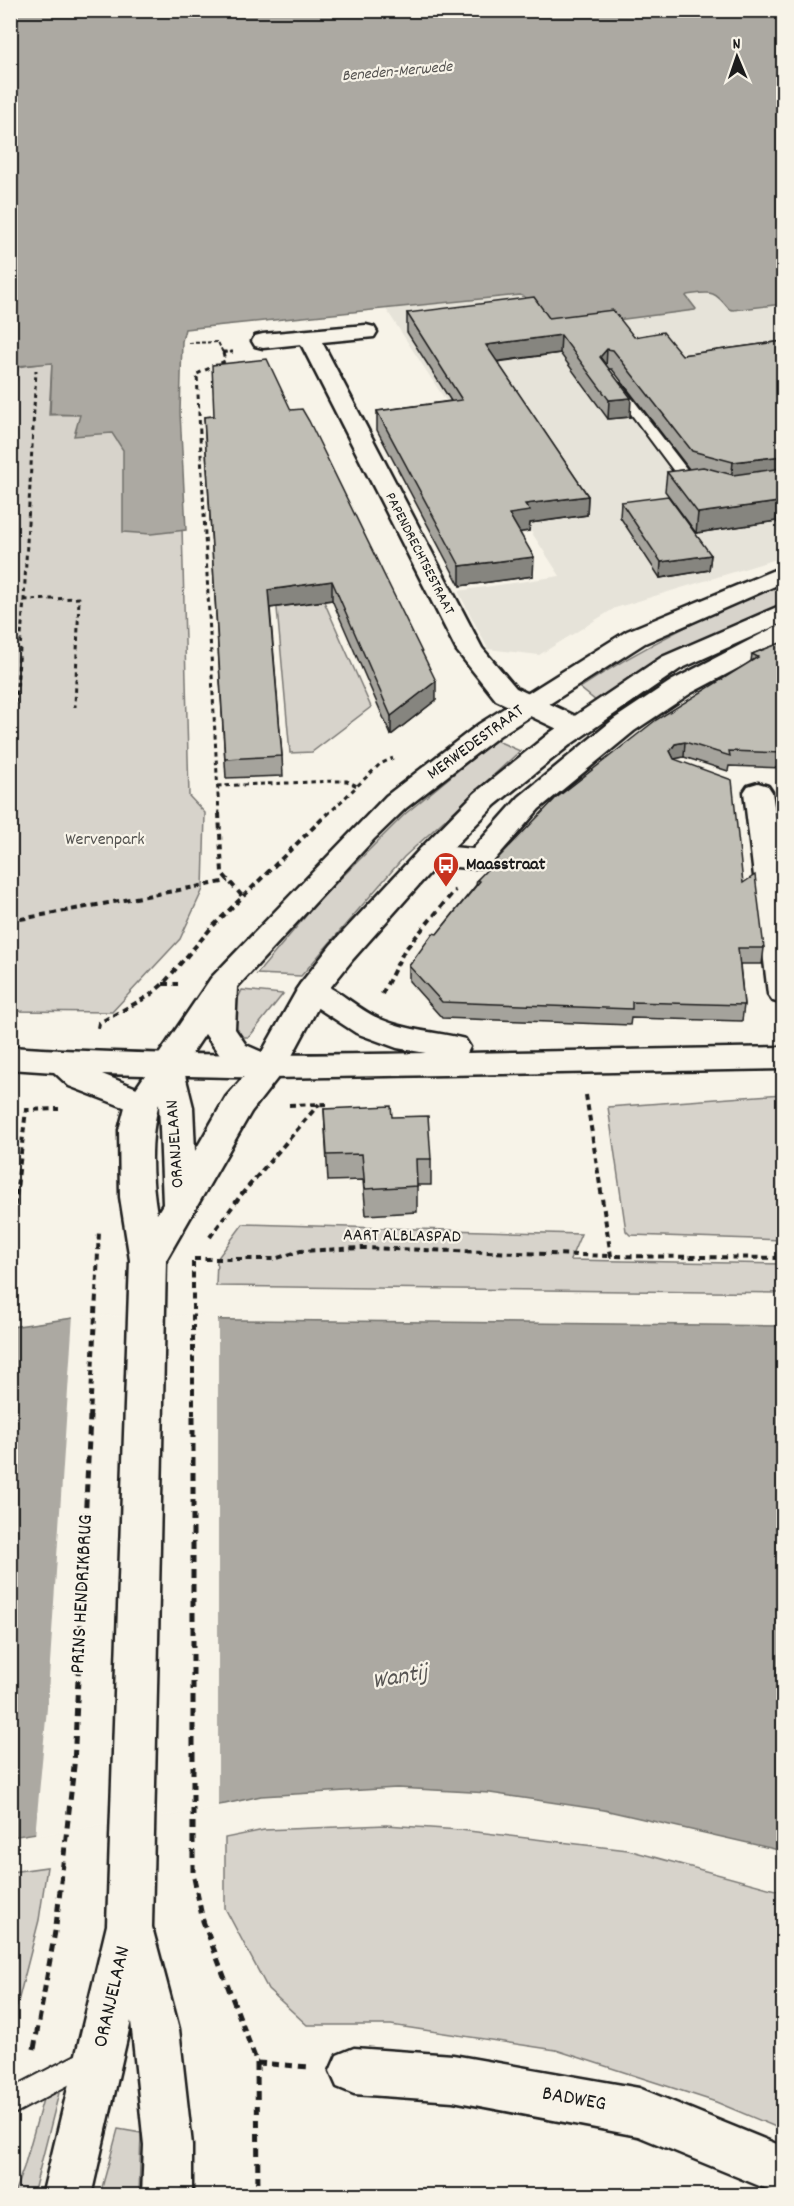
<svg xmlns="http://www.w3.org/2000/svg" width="794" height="2206" font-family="Dekko,sans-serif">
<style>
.built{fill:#e6e3d9}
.green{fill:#d7d3cb;stroke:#7a7874;stroke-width:1.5}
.water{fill:#aca9a2;stroke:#72716c;stroke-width:1.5}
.pier{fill:#f7f3e8}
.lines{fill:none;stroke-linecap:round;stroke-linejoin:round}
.service-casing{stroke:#1c1c1c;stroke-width:4}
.minor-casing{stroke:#1c1c1c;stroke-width:5}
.secondary-casing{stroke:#1c1c1c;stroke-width:5}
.path-far3{stroke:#1c1c1c;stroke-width:2;stroke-dasharray:4 2;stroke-linecap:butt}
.path-far2{stroke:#1c1c1c;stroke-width:3;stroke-dasharray:4.5 4;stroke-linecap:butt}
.path-far1{stroke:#1c1c1c;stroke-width:4;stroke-dasharray:6 4.5;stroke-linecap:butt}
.path{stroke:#1c1c1c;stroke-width:5;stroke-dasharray:8 6;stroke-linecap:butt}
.service{fill:#f7f3e8;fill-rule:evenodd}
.minor{fill:#f7f3e8;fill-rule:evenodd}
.secondary{fill:#f7f3e8;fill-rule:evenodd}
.wall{fill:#a5a39c;stroke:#1c1c1c;stroke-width:1.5}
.shaded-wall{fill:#86857f;stroke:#1c1c1c;stroke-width:1.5}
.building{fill:#c0beb5;stroke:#1c1c1c;stroke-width:1.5}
.labels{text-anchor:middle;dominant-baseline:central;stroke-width:4.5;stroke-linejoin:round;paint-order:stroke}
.far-street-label{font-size:15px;fill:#1c1c1c;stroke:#f7f3e8}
.far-water-label{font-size:16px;font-style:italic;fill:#565452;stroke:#f7f3e8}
.street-label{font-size:18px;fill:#1c1c1c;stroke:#f7f3e8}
.park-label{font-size:18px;fill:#545351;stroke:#f7f3e8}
.poi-label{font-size:18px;font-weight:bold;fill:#1c1c1c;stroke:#f7f3e8;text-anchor:start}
.near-street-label{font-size:21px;fill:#1c1c1c;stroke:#f7f3e8}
.near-water-label{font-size:24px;font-style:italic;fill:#565452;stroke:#f7f3e8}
</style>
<rect width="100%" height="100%" fill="#f7f3e8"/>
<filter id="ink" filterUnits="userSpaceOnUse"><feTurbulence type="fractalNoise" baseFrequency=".0167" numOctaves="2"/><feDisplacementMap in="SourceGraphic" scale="12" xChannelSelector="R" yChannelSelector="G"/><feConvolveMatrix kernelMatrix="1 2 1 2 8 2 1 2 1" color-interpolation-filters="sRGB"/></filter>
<g filter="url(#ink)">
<path class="built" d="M783,250V557L615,608L539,655L488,649L458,591L560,576L386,309Z"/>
<path class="green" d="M52,362L49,415L179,412L189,796L205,813L203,889L180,939L112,1012L11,1011V421L17,367Z
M282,507L371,707L312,752L290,753L268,508Z
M783,581V603L667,661L601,705L580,688C644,645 713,613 783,581Z
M495,740L520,751L404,857L301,976L257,974L320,899L405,814Z
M242,990L283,994L249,1037H240L233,1027L235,1004Z
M783,1094V1240L630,1235L626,1231L608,1107Z
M243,1224L581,1234L570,1260L783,1264V1293L216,1286L217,1259Z
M386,1825L460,1830L628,1850L783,1892V2130L716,2102L556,2050L391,2025H307L268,1989L225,1908V1838L264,1830Z
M47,1867L39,1920L11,2029V1872Z
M45,2092L59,2093L33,2195L13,2196L24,2167Z
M118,2129L141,2133L139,2195H100Z"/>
<path class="water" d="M11,11H783V304L733,310L729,309C713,289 711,292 687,295L686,296L696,309L695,310L561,327L548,326L525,297L520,295L185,329L182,341L180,412L186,530L151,534L123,532V450L112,433L74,436L80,415L50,414L52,363L18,366L11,432Z
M73,1318L783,1326V1851L604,1810L490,1793L397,1788L261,1796L225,1804L11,1837V1327Z"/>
<path class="pier" d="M73,1315L218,1316V1808L35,1836L47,1708Z"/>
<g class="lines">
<g class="service-casing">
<path id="service" d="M617,383L621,384L689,472L706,477L708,480L706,483L701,484L679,478L611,387Z
M95,2045L104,2048L108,2057L104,2066L10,2116V2089Z"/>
</g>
<g class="minor-casing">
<path id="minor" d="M366,325L374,327L377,332L374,337L322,342L482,648L516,688L586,721L590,727L586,733L576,735L566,733L496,700L457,651L301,344L263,348L255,346L252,341L255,336L263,334Z
M784,625V644L691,693L634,731L539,809L490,865C470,871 441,866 421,860L416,854L421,848L431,845L473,849L519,797L614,719L671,681L775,627Z
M758,783L768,786L772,792L784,875V1004L773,1001L768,994L744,792L748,786Z
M312,980C338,987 356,1009 380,1019C408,1031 437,1032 465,1039L470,1047L467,1053L784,1047V1069L270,1078L102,1074L154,1095L158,1103L154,1111L142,1114L69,1086L54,1072L10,1069V1047C149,1056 287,1056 426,1053L397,1048L356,1033L301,997L296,990L301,983Z
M354,2048L453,2055L639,2088L784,2147V2196L638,2136L453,2101L354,2094L337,2087L330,2071L337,2055Z"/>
</g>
<g class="secondary-casing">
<path id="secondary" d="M784,566V582L645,643L499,736L406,808L374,839L237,987L235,1029L246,1045L262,1052L301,983L331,945L421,848L475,793L551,732L662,657L784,604V622L680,669L571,744L495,805L441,860L353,959L325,994L286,1067L251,1112L166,1260L152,1927L179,2029L192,2145V2196H142L144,2145L131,2021L91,2196H42L107,1925L130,1260L120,1197L119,1130L126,1103L211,978L386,796L479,724L627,631ZM205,1034L224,1061L249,1071L226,1097L195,1151L193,1107L183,1067ZM159,1103L163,1204L157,1214C151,1179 149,1138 159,1103Z"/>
</g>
<path class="path-far3" d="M189,343L218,342L223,353L233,352"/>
<path class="path-far2" d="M222,352H233
M24,600L79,598L75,707
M10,771L24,600L36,370
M217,786L335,781H347L357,786
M219,815L197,374L225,361L223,353
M327,815L380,764L393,758"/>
<path class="path-far1" d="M219,813L222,873L242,896
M10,921L228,881
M163,984H178
M382,994L404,951L455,890
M98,1028L99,1023L149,996L163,984L212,927L328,813
M586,1095L611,1256L784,1258
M289,1105L326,1104
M210,1237L241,1195L319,1104
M10,1248L26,1110L59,1109
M194,1259H274L301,1251L363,1248L611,1256
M193,1262V1418
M90,1418L99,1232"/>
<path class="path" d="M193,1416V1873L203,1921L257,2063L258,2196
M34,2049L56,1926L74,1766L90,1416
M257,2063L310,2067"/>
<use href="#service" class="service"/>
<use href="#minor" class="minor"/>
<use href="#secondary" class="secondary"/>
</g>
<path class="wall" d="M407,313L549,318L634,337L682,355L783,341V531L776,521L696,533L665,491L667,472L689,469L612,369H609L630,417L608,419L560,353L497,362L588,496L587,515L530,523L529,531L520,532L533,576L460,586L377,430V411L451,401L407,332Z
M291,410L436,700L391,735L332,600L270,608L282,756L283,776L226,778L204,417Z
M621,502L711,555L709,570L660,578L620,517Z
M783,642V768L729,766L728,771L684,757L673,759L743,883L764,948L762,964H740L744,1005L742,1021L631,1018L630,1025L442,1018L409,981V966L437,934L476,885L477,880L751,661L752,654Z
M324,1109L392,1117L431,1159V1185H417V1212L366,1215L363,1180L328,1181Z"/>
<path class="shaded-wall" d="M561,335L560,353L485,363L486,345Z
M607,349L606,368L600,357Z
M631,398L630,417L608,419L609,400Z
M783,456V476L731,482L733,462Z
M588,496L587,515L530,523L529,531L509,534V514L525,504Z
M778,502L776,521L696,533L698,513Z
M711,555L709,570L660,578L661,562Z
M534,557L533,576L460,586V566Z
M332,581V600L269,608L268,590Z
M436,681V700L391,735V716Z
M685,742L684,757L674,759L670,751L675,744Z"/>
<path class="building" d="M534,297L549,318L613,310L634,337L663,332L682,355L783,341V456L733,462L692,451L613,350L607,349L600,357L631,398L609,400L561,335L486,345L588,496L525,504L530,511L509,514L534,557L460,566L377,411L462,400L407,313Z
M267,359L291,410L302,409L309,421L436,681L391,716L332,581L268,590L282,756L225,759L204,417L214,416L212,365Z
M703,467L733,475L783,468V509L778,502L698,513L667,472Z
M668,496L711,555L661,562L621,502Z
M783,642V753L729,751L730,756L685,742L675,744L670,751L674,759L732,780L743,883L755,875L764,948H738L744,1005L632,1002V1009L442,1002L409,966L433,933L437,934L480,881L477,880L555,799L656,720L758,657L752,654Z
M391,1106L392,1117L428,1116L431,1159H416L417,1186L365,1189L362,1154L327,1155L324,1109Z"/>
</g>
<defs>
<g id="bus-pin" transform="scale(1.35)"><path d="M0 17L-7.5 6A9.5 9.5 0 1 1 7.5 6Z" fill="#c8321e" stroke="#f7f3e8"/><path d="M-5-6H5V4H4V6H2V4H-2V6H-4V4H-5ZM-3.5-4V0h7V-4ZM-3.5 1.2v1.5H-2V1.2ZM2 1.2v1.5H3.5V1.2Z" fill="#fff"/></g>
</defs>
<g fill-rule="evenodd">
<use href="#bus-pin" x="446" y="865"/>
</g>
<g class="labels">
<g class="far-street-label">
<text transform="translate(419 554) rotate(63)">PAPENDRECHTSESTRAAT</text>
</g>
<g class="far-water-label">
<text transform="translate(397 72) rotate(-5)">Beneden-Merwede</text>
</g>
<g class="street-label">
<text transform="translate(476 743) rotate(-36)">MERWEDESTRAAT</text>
<text transform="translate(176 1144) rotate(-94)">ORANJELAAN</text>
<text transform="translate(402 1237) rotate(1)">AART ALBLASPAD</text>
</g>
<g class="park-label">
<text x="105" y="840">Wervenpark</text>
</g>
<g class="poi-label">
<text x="466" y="865">Maasstraat</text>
</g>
<g class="near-street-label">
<text transform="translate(83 1594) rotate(-87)">PRINS HENDRIKBRUG</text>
<text transform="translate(113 1997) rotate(-77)">ORANJELAAN</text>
<text transform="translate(574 2100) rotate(10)">BADWEG</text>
</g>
<g class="near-water-label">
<text transform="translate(400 1678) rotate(-10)">Wantij</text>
</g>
</g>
<rect width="794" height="2206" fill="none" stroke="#f7f3e8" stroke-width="36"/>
<rect x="18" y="18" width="758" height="2170" fill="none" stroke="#1c1c1c" stroke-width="2" filter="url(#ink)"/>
<g transform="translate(737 57) rotate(358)" stroke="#f7f3e8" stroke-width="4.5" paint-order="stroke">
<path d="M0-4.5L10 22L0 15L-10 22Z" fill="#1c1c1c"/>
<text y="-9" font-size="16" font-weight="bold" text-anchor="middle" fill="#1c1c1c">N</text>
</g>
</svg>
